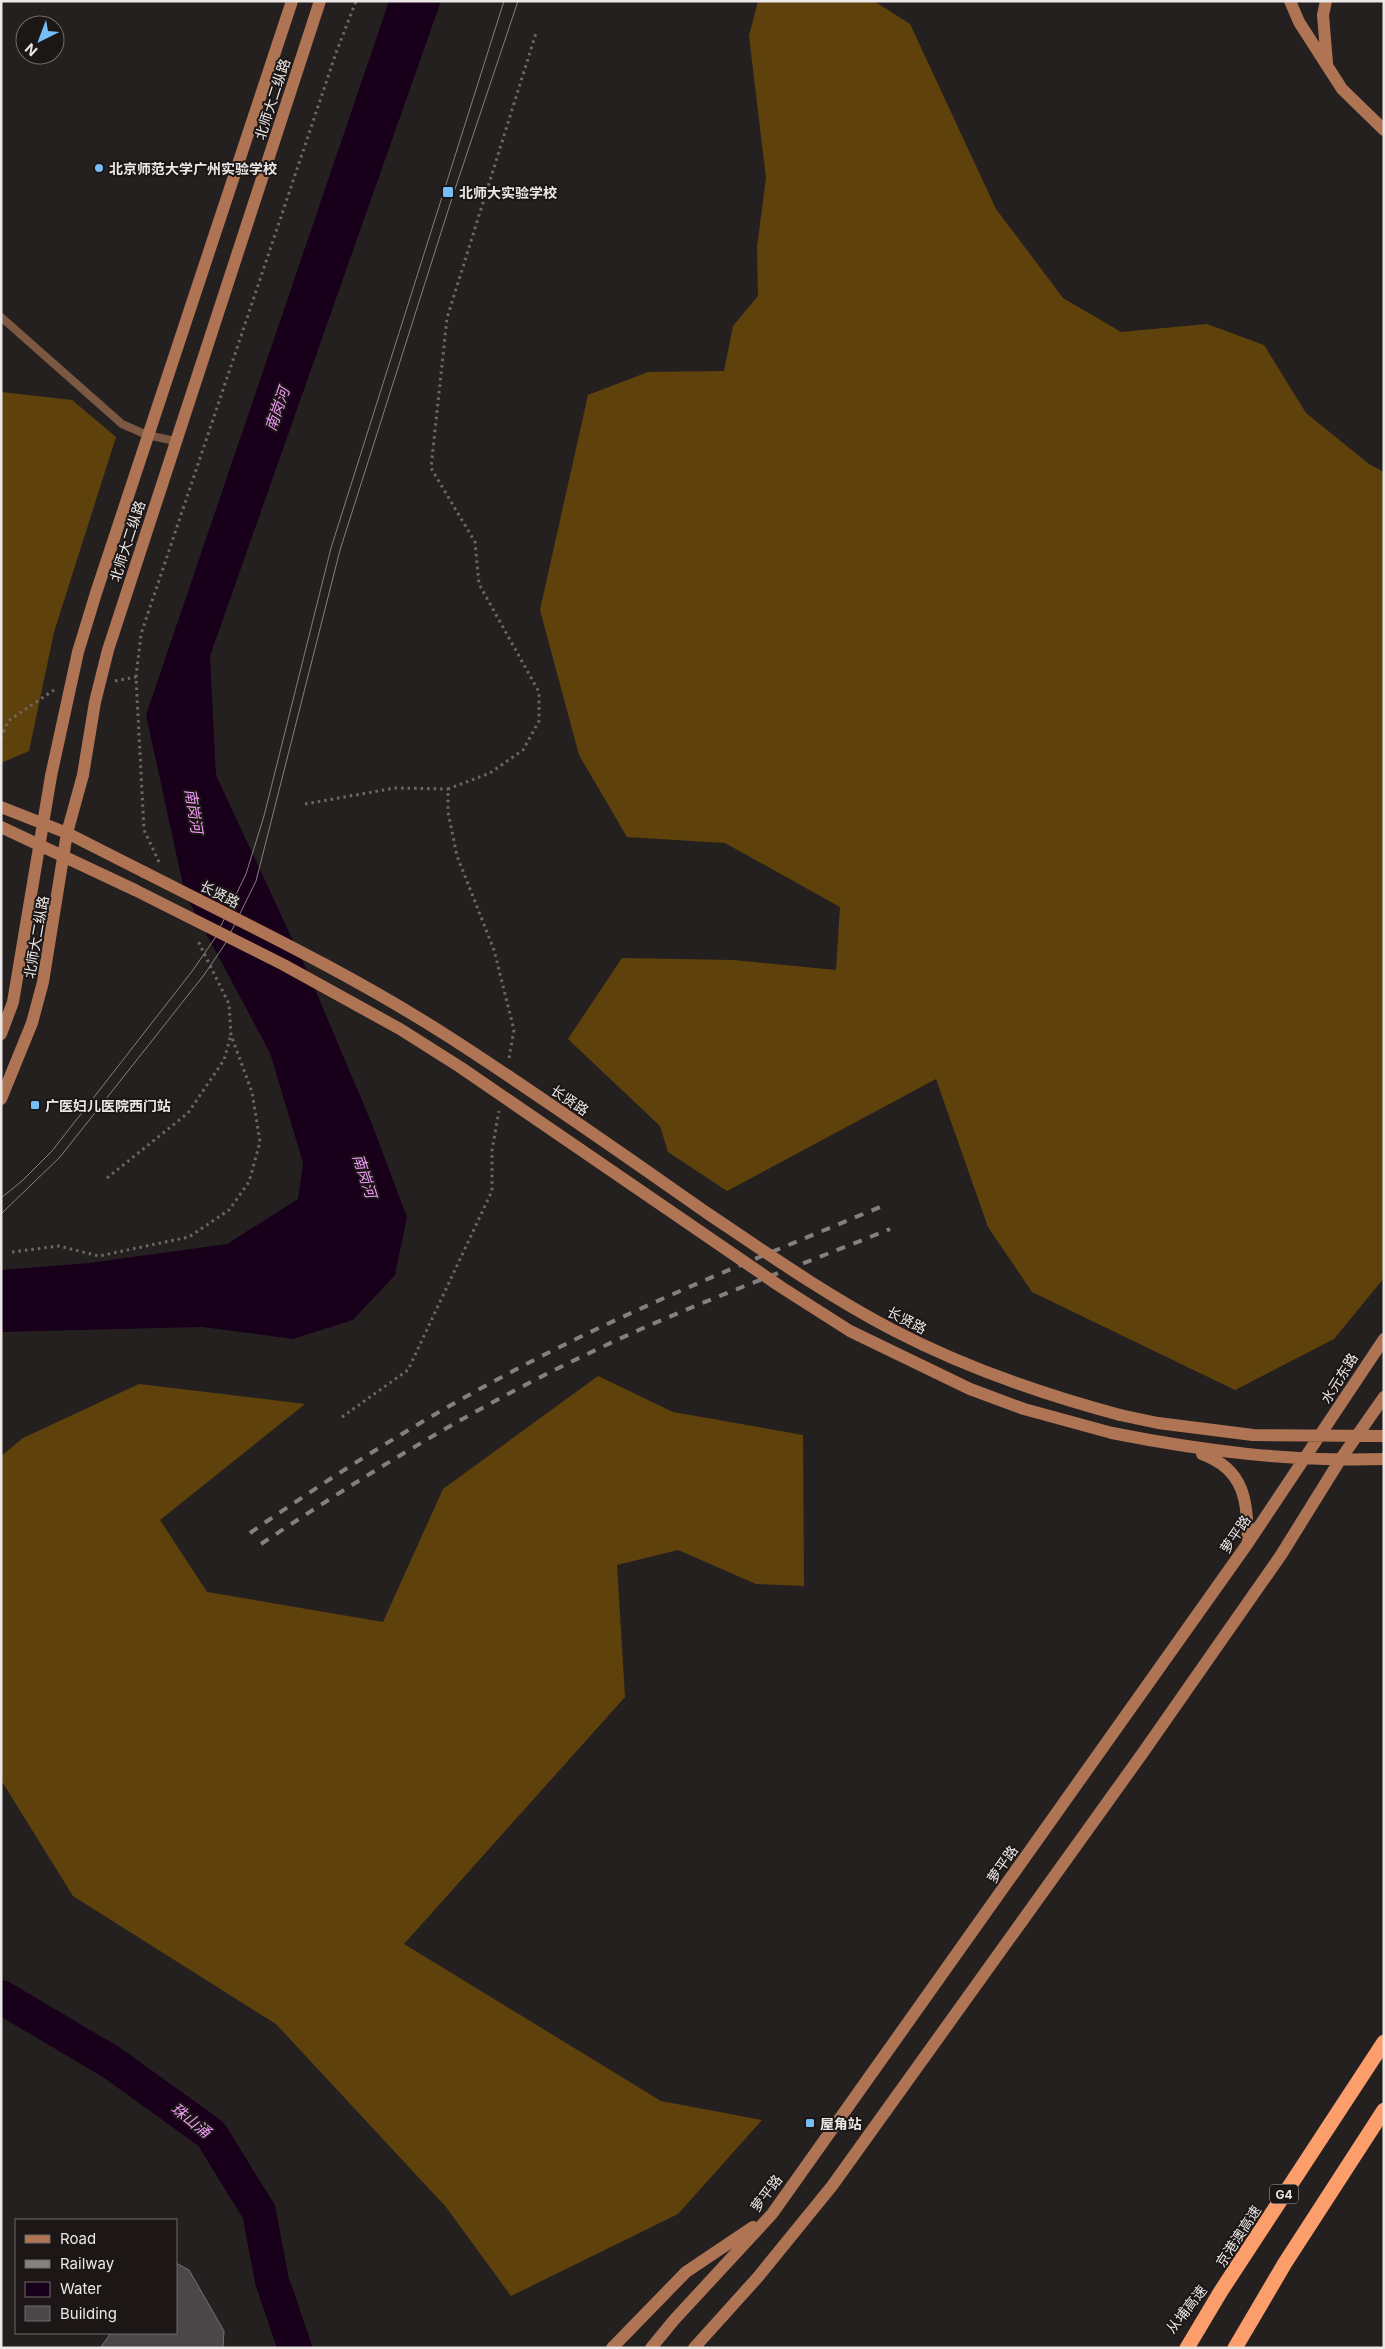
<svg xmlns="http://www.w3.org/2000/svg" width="1385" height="2349" font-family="Inter,'Noto Sans SC',sans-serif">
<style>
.forest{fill:#5f420b}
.water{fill:#18001b}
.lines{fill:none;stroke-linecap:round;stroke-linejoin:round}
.river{stroke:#18001b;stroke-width:34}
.building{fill:#4b4648;stroke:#756f71}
.path{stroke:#6d6868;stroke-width:3;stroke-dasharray:2.5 4;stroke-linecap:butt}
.lane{stroke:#7c5742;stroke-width:8}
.secondary{stroke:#af7453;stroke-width:12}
.highway{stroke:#fb9e6b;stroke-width:15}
.tram{stroke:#848080;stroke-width:1}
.rail{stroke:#848080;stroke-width:4;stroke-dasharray:9 9;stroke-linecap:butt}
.secondary-bridge{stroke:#af7453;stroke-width:12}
.poi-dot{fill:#74c0f6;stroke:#1c1716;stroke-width:2}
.labels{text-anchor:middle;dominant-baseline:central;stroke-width:4;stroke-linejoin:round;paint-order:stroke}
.shield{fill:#1c1716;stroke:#ada9a8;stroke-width:1}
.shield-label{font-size:12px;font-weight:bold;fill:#ebe8e7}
.street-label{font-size:14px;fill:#ebe8e7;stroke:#1c1716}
.poi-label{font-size:14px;font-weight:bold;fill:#ebe8e7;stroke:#1c1716;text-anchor:start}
.water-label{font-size:15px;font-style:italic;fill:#f39af9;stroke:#1c1716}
</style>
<rect width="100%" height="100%" fill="#252020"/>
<path class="forest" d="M758,1H874L910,24L996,209L1063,298L1121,332L1207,324L1264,345L1306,413L1369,464L1384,472V1278L1334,1339L1235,1390L1032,1292L988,1227L936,1079L727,1191L668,1152L660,1126L568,1039L622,958L733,960L836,970L840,907L725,843L627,837L579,755L540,610L588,395L648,372L724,371L733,326L758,296L757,247L766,178L749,36Z
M1,392L72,400L116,437L54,632L29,751L1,763Z
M598,1376L673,1412L803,1435L804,1586L756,1584L678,1550L617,1565L625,1697L404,1944L661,2101L762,2120L678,2214L511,2296L446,2207L276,2024L73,1896L1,1780V1456L23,1438L139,1384L305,1404L160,1520L207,1592L383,1622L443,1489Z"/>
<path class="water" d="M389,1H441L210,656L216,775L309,975L372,1124L407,1217L395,1275L353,1320L293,1339L202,1327L1,1332V1270L89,1263L227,1244L298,1199L303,1163L270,1053L185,894L146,715Z"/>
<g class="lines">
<path class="river" d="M1,1997L111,2062L211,2134L259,2212L272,2281L295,2348"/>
</g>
<path class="building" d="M176,2263L189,2270L224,2331L223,2348H100L111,2333H176Z"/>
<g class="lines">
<path class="path" d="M115,681L136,677
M1,738L8,721L54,690
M305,804L395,788L448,789
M159,862L144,830L136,677L141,634L336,53L356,1
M509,1058L514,1030L494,950L457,856L448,812V789L490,773L523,750L539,721V692L479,584L475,542L431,468L447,318L536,33
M107,1178L188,1113L224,1060L231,1035
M12,1252L59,1246L99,1256L189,1237L229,1210L249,1182L260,1142L252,1092L231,1035L229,1004L197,939
M342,1417L408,1370L492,1191V1150L499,1111"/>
<path class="lane" d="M1,317L122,424L147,435L175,441"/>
<path class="secondary" d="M1290,1L1299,22L1342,89L1384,130
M1326,1L1323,15L1327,63
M1,807L67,833L144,872
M1,827L135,890
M1,1034L13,1002L51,776
M1,1099L32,1023L43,982L67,833L83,775
M1120,1415L1158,1423L1253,1435L1384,1436
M1112,1433C1203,1451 1291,1462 1384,1459
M1202,1454C1246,1470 1247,1502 1248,1543
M612,2348L686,2272L753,2227
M651,2348L674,2320L772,2214L1248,1543L1384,1339
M694,2348L758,2277L832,2186L1142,1754L1281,1555L1340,1460L1384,1397"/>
<path class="highway" d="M1187,2348L1221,2291L1384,2042
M1235,2348L1285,2263L1384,2110"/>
<path class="tram" d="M1,1198L22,1181L52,1151L193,970L215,938L246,874L264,816L331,548L504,1
M1,1214L60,1157L204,975L225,944L256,881L340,550L453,195L518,1"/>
<path class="rail" d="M250,1533C342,1469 438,1409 538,1358C649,1301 765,1255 880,1207
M261,1544C369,1472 482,1403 600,1348C694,1303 794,1268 890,1229"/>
<path class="secondary-bridge" d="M83,775L95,702L108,650L320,1
M51,776L78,652L96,593L292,1
M144,872C246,924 349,973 446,1035C535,1092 621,1153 707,1213C768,1254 828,1296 893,1330C966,1368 1041,1394 1120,1415
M135,890L284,965L400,1029L460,1067L781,1287L850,1331L970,1389L1024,1409L1112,1433"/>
</g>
<g class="poi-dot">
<circle cx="99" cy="168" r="5"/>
<rect x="442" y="186" width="12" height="12" rx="2.5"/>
<rect x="30" y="1100" width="10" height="10" rx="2.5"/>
<rect x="805" y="2118" width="10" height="10" rx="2.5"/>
</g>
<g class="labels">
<rect class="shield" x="1270" y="2184.5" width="28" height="19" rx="4"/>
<g class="shield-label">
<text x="1284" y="2194">G4</text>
</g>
<g class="street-label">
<text transform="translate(272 99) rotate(-72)">北师大二纵路</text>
<text transform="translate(127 541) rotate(-72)">北师大二纵路</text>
<text transform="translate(220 894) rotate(27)">长贤路</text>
<text transform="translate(36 937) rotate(-80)">北师大二纵路</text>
<text transform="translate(570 1100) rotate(34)">长贤路</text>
<text transform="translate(907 1320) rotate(27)">长贤路</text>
<text transform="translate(1339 1378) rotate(-58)">水元东路</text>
<text transform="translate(1235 1534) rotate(-56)">萝平路</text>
<text transform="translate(1002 1864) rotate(-55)">萝平路</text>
<text transform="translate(766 2193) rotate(-53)">萝平路</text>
<text transform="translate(1238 2236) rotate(-57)">京港澳高速</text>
<text transform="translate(1186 2309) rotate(-52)">从埔高速</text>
</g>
<g class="poi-label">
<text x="109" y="168">北京师范大学广州实验学校</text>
<text x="459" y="192">北师大实验学校</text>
<text x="45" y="1105">广医妇儿医院西门站</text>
<text x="820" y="2123">屋角站</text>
</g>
<g class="water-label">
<text transform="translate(277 409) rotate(-71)">南岗河</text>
<text transform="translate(194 811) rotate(81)">南岗河</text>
<text transform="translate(365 1176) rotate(72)">南岗河</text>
<text transform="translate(191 2120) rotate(38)">珠山涌</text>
</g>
</g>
<rect width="1385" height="2349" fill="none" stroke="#ebe8e7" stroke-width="5"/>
<rect x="15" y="2219" width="162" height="115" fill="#1c1716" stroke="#6f6b6a"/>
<rect x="25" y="2235" width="25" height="8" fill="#af7453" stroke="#6f6b6a"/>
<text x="60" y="2244" font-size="15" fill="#ebe8e7">Road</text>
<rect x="25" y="2260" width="25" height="8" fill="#848080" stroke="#6f6b6a"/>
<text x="60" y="2269" font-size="15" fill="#ebe8e7">Railway</text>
<rect x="25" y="2282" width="25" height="15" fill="#18001b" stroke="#6f6b6a"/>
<text x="60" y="2294" font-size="15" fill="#ebe8e7">Water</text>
<rect x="25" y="2306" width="25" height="15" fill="#4b4648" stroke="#6f6b6a"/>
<text x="60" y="2319" font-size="15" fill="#ebe8e7">Building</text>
<g transform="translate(40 40) rotate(222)"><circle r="24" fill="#1c1716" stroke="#6f6b6a"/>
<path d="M0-4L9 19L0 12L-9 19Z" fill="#74c0f6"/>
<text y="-8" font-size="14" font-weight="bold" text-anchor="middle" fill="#ebe8e7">N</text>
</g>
</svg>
